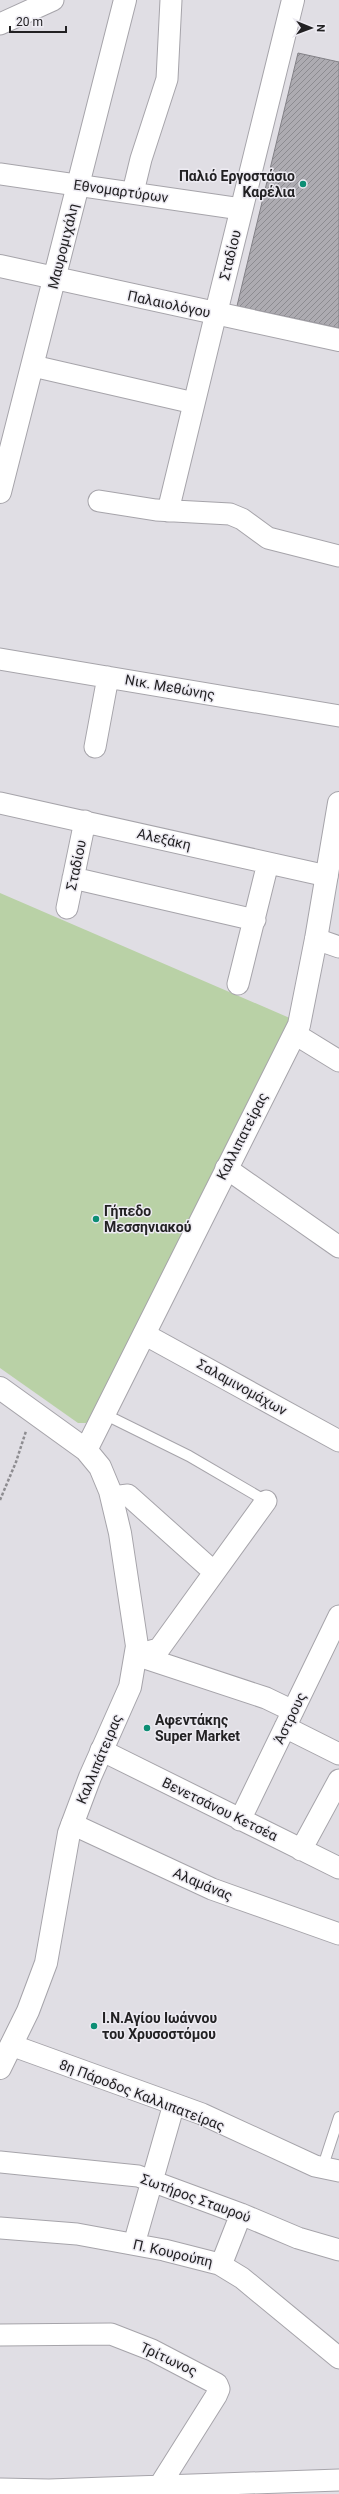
<svg xmlns="http://www.w3.org/2000/svg" width="339" height="2494" font-family="Roboto,sans-serif">
<style>
.garden{fill:#b9d1a6}
.building{fill:url(#building-hatch);stroke:#828086}
.lines{fill:none;stroke-linecap:round;stroke-linejoin:round}
.service-casing{stroke:#a6a4aa;stroke-width:12}
.minor-casing{stroke:#a6a4aa;stroke-width:23}
.tertiary-casing{stroke:#a6a4aa;stroke-width:24}
.secondary-casing{stroke:#a6a4aa;stroke-width:24}
.path{stroke:#8d8c90;stroke-width:2.5;stroke-dasharray:3 2;stroke-linecap:butt}
.service{stroke:#fff;stroke-width:10}
.minor{stroke:#fff;stroke-width:21}
.tertiary{stroke:#fff;stroke-width:22}
.secondary{stroke:#fff;stroke-width:22}
.poi-dot{fill:#0c8e74;stroke:#edebf2;stroke-width:1.5}
.labels{text-anchor:middle;dominant-baseline:central;stroke-width:3;stroke-linejoin:round;paint-order:stroke}
.poi-label{font-size:14px;font-weight:bold;fill:#222123;stroke:#edebf2;text-anchor:start}
.street-label{font-size:14px;fill:#222123;stroke:#edebf2}
</style>
<defs>
<pattern id="building-hatch" width="6" height="6" patternUnits="userSpaceOnUse"><rect width="6" height="6" fill="#adabb1"/><path d="M-1 1l2-2M0 6l6-6M5 7l2-2" fill="none" stroke="#8c8b90"/></pattern>
</defs>
<rect width="100%" height="100%" fill="#e0dee4"/>
<path class="garden" d="M0,893L292,1019L95,1414L86,1423H78L0,1368Z"/>
<path class="building" d="M298,53L339,62V328L237,306Z"/>
<g class="lines">
<g class="service-casing">
<path id="service" d="M104,1414L189,1456L266,1501
M322,2169L339,2117"/>
</g>
<g class="minor-casing">
<path id="minor" d="M0,24L53,0
M0,174L241,209
M133,192L141,159L167,79L171,0
M33,366L194,403
M99,501L156,510L230,514L242,519L268,538L339,556
M168,511L216,313
M0,659L339,716
M95,747L108,677
M0,803L327,876
M73,878L255,920
M67,908L85,821
M316,939L339,947
M238,984L268,863
M295,1034L339,1061
M226,1168L339,1247
M144,1334L339,1441
M112,1497L128,1495L214,1572
M136,1655L159,1649L266,1501
M136,1655L266,1698L293,1711
M285,1727L339,1754
M101,1750L339,1868
M240,1820L339,1616
M72,1824L212,1889L339,1934
M301,1850L339,1780
M11,2045L202,2114L315,2166L339,2171
M0,2162L138,2176L241,2214L298,2238L339,2250
M0,2228L77,2234L164,2250L219,2264L242,2278L339,2358
M134,2244L174,2104
M221,2265L241,2214
M0,2335L111,2334L152,2350L217,2384L219,2389L216,2396L160,2485
M0,2489L49,2490L339,2480"/>
</g>
<g class="tertiary-casing">
<path id="tertiary" d="M0,1388L86,1450L100,1467L110,1491L120,1533L137,1646L130,1687L90,1777L69,1833L46,1963L28,2011L0,2068
M86,1450L299,1025L316,939L339,803"/>
</g>
<g class="secondary-casing">
<path id="secondary" d="M0,266L339,340
M216,313L293,0
M0,492L125,0"/>
</g>
<path class="path" d="M0,1500L16,1462L26,1431"/>
<use href="#service" class="service"/>
<use href="#minor" class="minor"/>
<use href="#tertiary" class="tertiary"/>
<use href="#secondary" class="secondary"/>
</g>
<g class="poi-dot">
<circle cx="303" cy="184" r="4"/>
<circle cx="96" cy="1219" r="4"/>
<circle cx="147" cy="1728" r="4"/>
<circle cx="94" cy="2026" r="4"/>
</g>
<g class="labels">
<g class="poi-label">
<text x="295" y="176" text-anchor="end">Παλιό Εργοστάσιο<tspan x="295" dy="16">Καρέλια</tspan></text>
<text x="104" y="1211">Γήπεδο<tspan x="104" dy="16">Μεσσηνιακού</tspan></text>
<text x="155" y="1720">Αφεντάκης<tspan x="155" dy="16">Super Market</tspan></text>
<text x="102" y="2018">Ι.Ν.Αγίου Ιωάννου<tspan x="102" dy="16">του Χρυσοστόμου</tspan></text>
</g>
<g class="street-label">
<text transform="translate(121 191) rotate(8)">Εθνομαρτύρων</text>
<text transform="translate(63 246) rotate(-76)">Μαυρομιχάλη</text>
<text transform="translate(230 255) rotate(-76)">Σταδίου</text>
<text transform="translate(169 304) rotate(12)">Παλαιολόγου</text>
<text transform="translate(170 687) rotate(10)">Νικ. Μεθώνης</text>
<text transform="translate(164 839) rotate(13)">Αλεξάκη</text>
<text transform="translate(76 865) rotate(-78)">Σταδίου</text>
<text transform="translate(242 1136) rotate(-63)">Καλλιπατείρας</text>
<text transform="translate(242 1387) rotate(29)">Σαλαμινομάχων</text>
<text transform="translate(290 1718) rotate(-64)">Άστρους</text>
<text transform="translate(99 1759) rotate(-67)">Καλλιπάτειρας</text>
<text transform="translate(220 1809) rotate(26)">Βενετσάνου Κετσέα</text>
<text transform="translate(203 1884) rotate(23)">Αλαμάνας</text>
<text transform="translate(142 2095) rotate(21)">8η Πάροδος Καλλιπατείρας</text>
<text transform="translate(196 2198) rotate(20)">Σωτήρος Σταυρού</text>
<text transform="translate(173 2253) rotate(13)">Π. Κουρούπη</text>
<text transform="translate(169 2359) rotate(25)">Τρίτωνος</text>
</g>
</g>
<g transform="translate(311 28) rotate(91)" stroke="#edebf2" stroke-width="3" paint-order="stroke">
<path d="M0-3L7 15L0 10L-7 15Z" fill="#222123"/>
<text y="-6" font-size="11" font-weight="bold" text-anchor="middle" fill="#222123">N</text>
</g>
<path d="M10 26v6h56v-6" fill="none" stroke="#222123" stroke-width="2"/>
<text x="16" y="26" font-size="12" fill="#222123" stroke="#edebf2" stroke-width="3" paint-order="stroke">20 m</text>
</svg>
